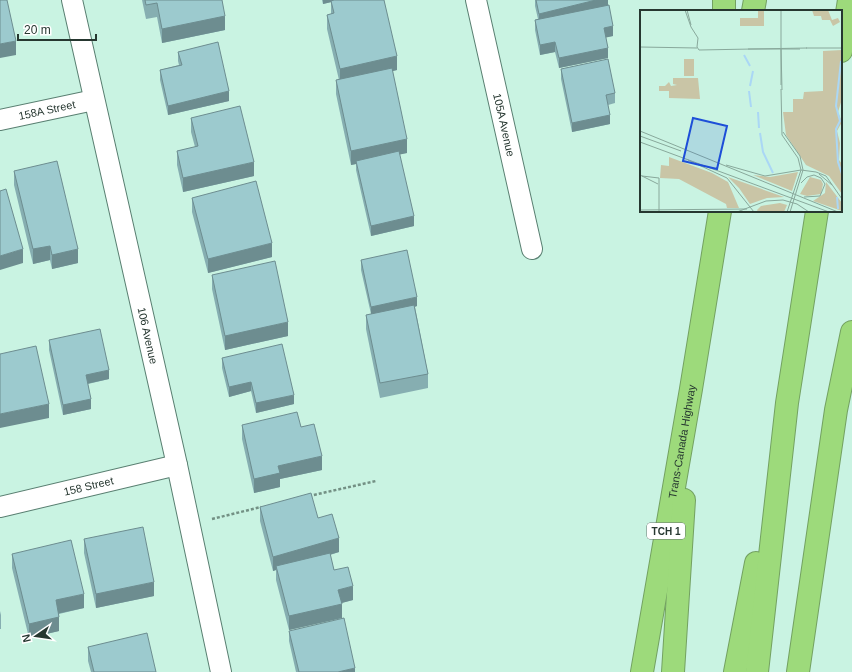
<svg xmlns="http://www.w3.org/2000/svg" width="852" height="672" font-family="Arial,sans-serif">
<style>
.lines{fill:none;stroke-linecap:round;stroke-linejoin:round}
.street-casing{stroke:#597f71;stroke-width:22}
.highway-casing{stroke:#73a161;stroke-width:24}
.path{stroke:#739084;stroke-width:2.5;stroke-dasharray:3 2;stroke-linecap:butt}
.street{stroke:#fff;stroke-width:20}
.highway{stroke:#9dda7b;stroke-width:22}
.wall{fill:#86aeb1}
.shaded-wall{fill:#6d8d90}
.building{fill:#9ccace;stroke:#6d8d90}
.labels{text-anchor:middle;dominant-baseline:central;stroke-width:3;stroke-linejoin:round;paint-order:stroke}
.shield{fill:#fff;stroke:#67736e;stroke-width:1}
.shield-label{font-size:10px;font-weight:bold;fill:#263730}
.street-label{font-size:11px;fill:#263730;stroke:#fff}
.inset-river{fill:none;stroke:#aad7f5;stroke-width:2}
.inset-road{fill:none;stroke:#88a89b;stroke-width:1}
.view{fill:#1d4ed8;fill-opacity:0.15;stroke:#1d4ed8;stroke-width:2}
.inset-edge{fill:none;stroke:#263730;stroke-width:2}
</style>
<rect width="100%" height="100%" fill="#c9f3e2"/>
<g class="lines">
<g class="street-casing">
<g id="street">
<path id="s1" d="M72,0L177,465L221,672"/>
<path id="s2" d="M476,0L532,249"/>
<path id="s3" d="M0,120L94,100"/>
<path id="s4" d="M0,507L177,465"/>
</g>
</g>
<g class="highway-casing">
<g id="highway">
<path d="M724,11V0"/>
<path d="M753,11L755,0"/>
<path d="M841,51L849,0"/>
<path id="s5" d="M642,672L691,389L720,211"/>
<path d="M673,672L684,500"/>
<path d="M735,672L756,563"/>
<path d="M757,672L787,403L817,211"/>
<path d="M798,672L836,410L852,332"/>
</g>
</g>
<path class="path" d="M309,496L376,481
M212,519L261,507"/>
<use href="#street" class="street"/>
<use href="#highway" class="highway"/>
</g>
<path class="wall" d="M142,0H222L225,30L162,43L157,17L146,19Z
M322,0H384L397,70L392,71L407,153L399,154L414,226L371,236L356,170V164L351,165L336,94V80H339L327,29V15L331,14V2L323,4Z
M535,0H608V5L613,36L606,37L608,58L559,68L555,52L540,55L535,30V20L538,19L535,6Z
M178,52L229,101L168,115L160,80V70L179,65L178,61Z
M561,69L615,93V103L608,105L610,124L572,132L561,79Z
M191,118L254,176L183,192L177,165V151L195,147L191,132Z
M14,171L78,263L52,269L50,260L33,264L14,185Z
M192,198L272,257L208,273L192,212Z
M361,260L417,306L415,307L428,374V388L380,398L366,329V315L371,314L361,270Z
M212,275L288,336L225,350L212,289Z
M49,340L109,379L88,384L91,409L63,415L49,350Z
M222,358L294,404L256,413L251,391L229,397L222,368Z
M242,425L301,427L322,470L280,479V487L254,493L242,439Z
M260,507L318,518L339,552L330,555L334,570L353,600L341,603L342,618L289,630L276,580V570L273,571L260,521Z
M84,539L154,596L96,608L84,553Z
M12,554L84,608L59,614V631L29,638L12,568Z
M0,611L1,615V629H0Z
M289,631L355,672H296L289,641Z
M88,647L156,672H91L88,661Z"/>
<path class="shaded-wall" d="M323,0H340L323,4Z
M596,0H608V7L539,24V14Z
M225,16V30L162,43V29Z
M613,26V36L604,38V28Z
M16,41V55L0,58V44Z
M555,42V52L540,55V45Z
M608,48V58L559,68V58Z
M397,56V70L340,84V69Z
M229,91V101L168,115V106Z
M610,115V124L572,132V123Z
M407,139V153L356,164V161V164L351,165V151Z
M254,162V176L183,192V178Z
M414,216V226L371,236V226Z
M272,243V257L208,273V259Z
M50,246V260L33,264V249Z
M23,249V263L0,270V256Z
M78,249V263L52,269V255Z
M417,297V306L371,317V307Z
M288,322V336L225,350V336Z
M109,370V379L86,384V375Z
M251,382V391L229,397V387Z
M294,395V404L256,413V403Z
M91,399V409L63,415V405Z
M49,404V418L0,428V414Z
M322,456V470L280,479V487L254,493V479L278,466Z
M339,538V552L277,570L276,566V570L273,571V557Z
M154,582V596L96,608V594Z
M353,586V600L338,604V590Z
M84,594V608L56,614V600Z
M342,604V618L289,630V616Z
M59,617V631L29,638V624Z
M355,668V672H338Z"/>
<path class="building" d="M0,0H7L16,41L0,44Z
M145,0H222L225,16L162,29L157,3L146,5Z
M334,0H384L397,56L340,69L327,15L334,13L331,1Z
M536,0H596L539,14Z
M609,5L613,26L604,28L608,48L559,58L555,42L540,45L535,20Z
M218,42L229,91L168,106L160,70L182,65L178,52Z
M608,59L615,93L606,95L610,115L572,123L561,69Z
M392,68L407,139L351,151L336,80Z
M240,106L254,162L183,178L177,151L198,146L191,118Z
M399,151L414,216L371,226L356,161Z
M57,161L78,249L52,255L50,246L33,249L14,171Z
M256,181L272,243L208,259L192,198Z
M6,189L23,249L0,256V191Z
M407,250L417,297L371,307L361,260Z
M275,261L288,322L225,336L212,275Z
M414,305L428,374L380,383L366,315Z
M100,329L109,370L86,375L91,399L63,405L49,340Z
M282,344L294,395L256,403L251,382L229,387L222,358Z
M36,346L49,404L0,414V354Z
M297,412L301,427L314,424L322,456L278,466L280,473L254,479L242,425Z
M311,493L318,518L332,514L339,538L273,557L260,507Z
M143,527L154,582L96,594L84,539Z
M71,540L84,594L56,600L59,617L29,624L12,554Z
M330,553L334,570L348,567L353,586L338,590L342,604L289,616L276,566Z
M344,618L355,668L338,672H299L289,631Z
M147,633L156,672H94L88,647Z"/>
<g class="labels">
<rect class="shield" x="647" y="523" width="38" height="16" rx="3"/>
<g class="shield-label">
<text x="666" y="531">TCH 1</text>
</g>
<g class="street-label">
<text stroke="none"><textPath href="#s3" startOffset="48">158A Street</textPath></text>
<text stroke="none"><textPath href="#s2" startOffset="128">105A Avenue</textPath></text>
<text stroke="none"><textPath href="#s1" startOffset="344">106 Avenue</textPath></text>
<text stroke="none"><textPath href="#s5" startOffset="234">Trans-Canada Highway</textPath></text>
<text stroke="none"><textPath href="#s4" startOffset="91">158 Street</textPath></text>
</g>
</g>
<g transform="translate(640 10)">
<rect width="202" height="202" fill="#c9f3e2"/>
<path d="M118,0H124V16H100V8H118ZM172,0H188L192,10L198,8L200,12L193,16L190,10H182L181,6H174ZM202,40V89L198,102L202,112L197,121L200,133L199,150L202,154V184L189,166L166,155L146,125L143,102H153V89H163L164,82L183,81V41ZM44,49H54V66H44ZM33,68H58L60,89L29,88V81H19V76H25L29,72L31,76L37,75L33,74ZM29,147L72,163L88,172L99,198H87L86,194L39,169L20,168L21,155L29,156ZM158,162L152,181L113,165L130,167ZM88,167L144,187L127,188L110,194L99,178ZM170,167L181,170L183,174L181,184L167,186L160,184ZM186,172L202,193V201L173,191L185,183ZM140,193L147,195L144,202H118L117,200L121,196Z" fill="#c9c5a6"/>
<path class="inset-river" d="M104,45L110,56M201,51L196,96L200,111L196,119L198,152L202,164M110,76L113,61M109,81L111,97M118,102L119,118M120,123L123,142L133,163M197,187L198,199"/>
<path class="inset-road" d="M45,0L51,17L58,28M47,0L51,15M141,0V75M58,28L57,37L59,40L167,38M0,37L57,38M166,38H202M108,39H160M141,39L142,80M141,79L142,125L158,148L161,160M0,121L198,202M143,122L160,146L163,160M0,126L41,141M0,132L189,202M48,150L87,168L110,197L126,191L143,190L157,194L169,202M86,155L125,166L161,160M179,164L192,175M0,165L18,174M2,166L19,168V202M161,173L167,167L174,165L181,168L185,174L180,186L164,187M0,200L107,199M97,202L110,197L114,202M147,202L161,160L176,162L186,166L202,189M150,202L163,160"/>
<path class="view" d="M53,108L87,116L77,159L43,151Z"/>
<rect width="202" height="202" class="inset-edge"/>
</g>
<g transform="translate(36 636) rotate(257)" stroke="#ffffff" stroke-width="3" paint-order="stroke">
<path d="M0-3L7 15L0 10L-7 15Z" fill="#263730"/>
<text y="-6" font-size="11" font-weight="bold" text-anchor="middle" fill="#263730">N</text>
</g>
<path d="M18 34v6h78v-6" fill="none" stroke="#263730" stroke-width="2"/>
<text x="24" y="34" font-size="12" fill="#263730" stroke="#ffffff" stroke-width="3" paint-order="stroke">20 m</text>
</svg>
